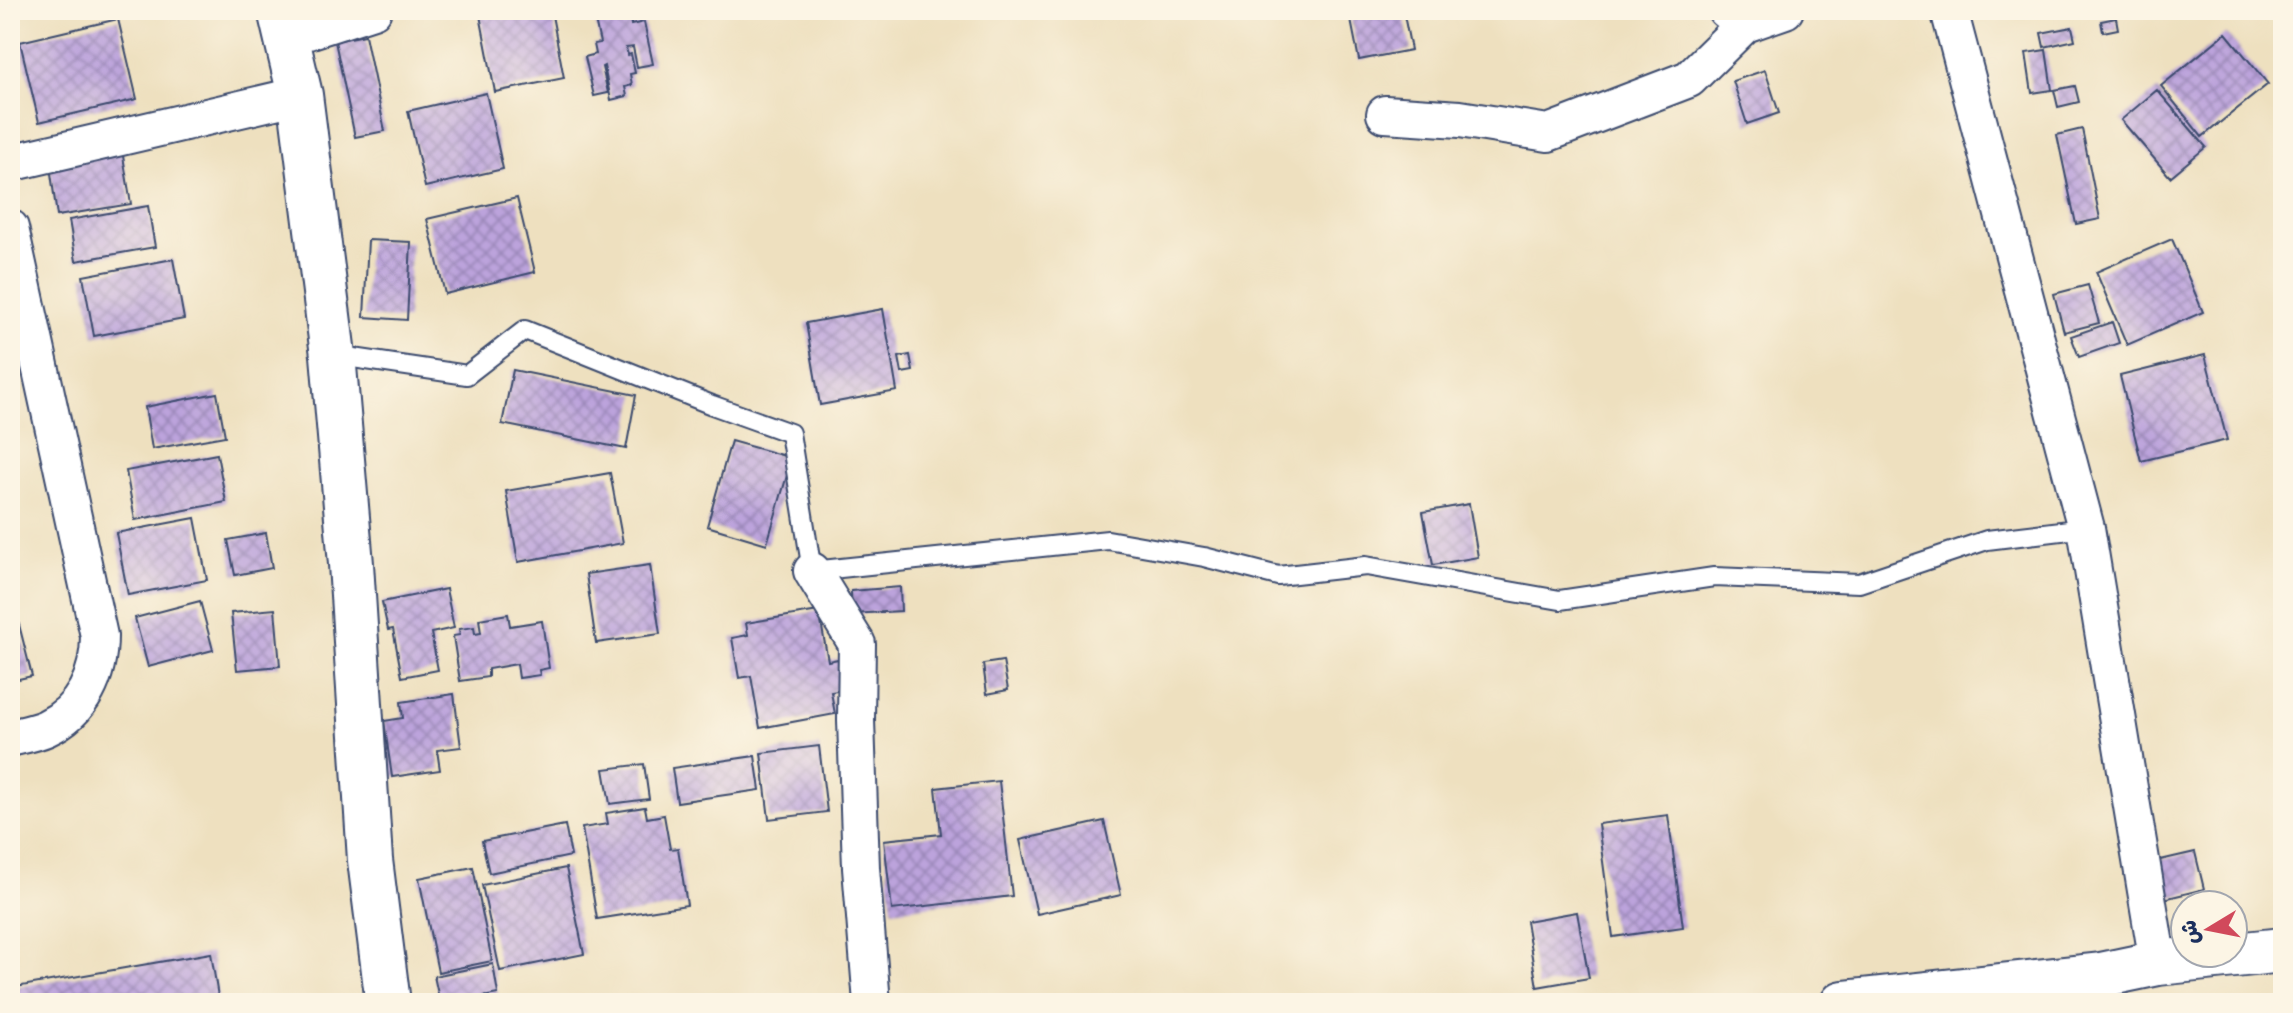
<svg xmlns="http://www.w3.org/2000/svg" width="2293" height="1013" font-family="'Architects Daughter','Playpen Sans Arabic',sans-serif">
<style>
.building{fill:url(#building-cross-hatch)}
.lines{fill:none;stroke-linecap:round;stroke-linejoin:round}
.lane-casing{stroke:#3b4a6d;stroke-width:22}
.street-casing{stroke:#3b4a6d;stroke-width:40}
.secondary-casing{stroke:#3b4a6d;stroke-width:48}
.lane{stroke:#fff;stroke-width:18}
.street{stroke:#fff;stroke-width:36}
.secondary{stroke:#fff;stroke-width:44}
</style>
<defs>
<pattern id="building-cross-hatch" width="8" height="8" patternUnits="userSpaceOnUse" patternTransform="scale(2)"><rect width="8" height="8" fill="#bca3dc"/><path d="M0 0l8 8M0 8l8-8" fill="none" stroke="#9885b6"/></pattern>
</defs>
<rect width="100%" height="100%" fill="#fcf5e5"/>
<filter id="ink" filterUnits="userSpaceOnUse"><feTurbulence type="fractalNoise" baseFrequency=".0125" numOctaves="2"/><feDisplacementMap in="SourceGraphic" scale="16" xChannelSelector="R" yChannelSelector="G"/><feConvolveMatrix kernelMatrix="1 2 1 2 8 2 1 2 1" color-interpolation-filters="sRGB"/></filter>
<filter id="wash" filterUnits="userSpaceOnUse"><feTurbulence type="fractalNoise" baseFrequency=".006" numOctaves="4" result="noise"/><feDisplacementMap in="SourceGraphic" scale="32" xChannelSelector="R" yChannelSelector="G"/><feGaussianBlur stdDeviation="1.8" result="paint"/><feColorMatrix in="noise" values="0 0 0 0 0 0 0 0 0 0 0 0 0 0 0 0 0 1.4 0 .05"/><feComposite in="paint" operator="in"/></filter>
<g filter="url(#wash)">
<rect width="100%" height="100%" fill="#eee0bf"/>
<g id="blocks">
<path class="building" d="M479,10H551L564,78L495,92Z
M621,10H641L642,14L630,17L631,25L644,22L653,64L637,67L633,47L626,48L628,55L631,54L635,73L630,74L632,85L625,87L627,96L611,100L604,66L602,67L608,93L594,96L585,57L596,54L594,44L600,43L594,16Z
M1349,10H1403L1411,50L1359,60Z
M2116,18L2118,29L2103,32L2101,21Z
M118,19L137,99L39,122L20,42Z
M2072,27L2075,40L2044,47L2041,33Z
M2226,33L2268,84L2202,137L2161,86Z
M365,35L385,131L355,137L335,41Z
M2046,50L2052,90L2032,93L2026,53Z
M1765,70L1779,113L1747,124L1733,81Z
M2075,86L2079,102L2058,107L2054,90Z
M2157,90L2206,147L2170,177L2121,120Z
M486,93L503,169L425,187L408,111Z
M2082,129L2100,219L2076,224L2057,135Z
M121,144L131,204L57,216L49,159Z
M517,198L535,272L445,294L427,219Z
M148,206L155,247L76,261L69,220Z
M2172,239L2203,312L2127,345L2096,272Z
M368,240L411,242L407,320L364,317Z
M173,259L184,319L94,336L83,276Z
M2088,285L2099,323L2064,332L2054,294Z
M883,309L897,391L820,405L806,323Z
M2112,322L2119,343L2079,357L2071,336Z
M910,355L913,371L902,373L899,357Z
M2205,355L2227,440L2141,461L2120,376Z
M513,370L636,395L626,449L502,424Z
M217,393L225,436L152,449L145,407Z
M731,441L792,458L767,544L707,526Z
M217,454L226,502L135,520L126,471Z
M610,473L623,543L518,562L506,491Z
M1469,504L1478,557L1433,565L1423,512Z
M195,518L207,580L128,595L116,533Z
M266,533L272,568L235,575L228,540Z
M650,565L660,634L596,643L586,574Z
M900,587L901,611L852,614L851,591Z
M10,589L32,676L10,681Z
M446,589L454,628L431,633L438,670L402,677L393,629L388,630L382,602Z
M200,601L213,650L148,667L135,618Z
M275,609L280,666L237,670L231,613Z
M819,611L828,661L843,658L848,689L831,692L835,714L760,728L751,676L739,678L732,638L748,635L746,623Z
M508,614L510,626L542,621L549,668L539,670L540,675L519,678L517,664L488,669V677L460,681L453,636L460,635L459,629L474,627L475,634L481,633L479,619Z
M1003,661L1008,690L987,694L983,664Z
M454,694L461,747L437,750L440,770L392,777L384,721L403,718L401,702Z
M819,746L827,812L769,819L761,753Z
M755,756L760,790L677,802L672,768Z
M644,764L649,799L610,804L604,769Z
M999,781L1012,896L892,910L884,840L941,834L936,788Z
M645,807L647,818L664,815L670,849L678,848L687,905L597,919L582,828L608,824L606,813Z
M1668,815L1683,927L1613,937L1598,824Z
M1104,821L1121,895L1037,914L1020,840Z
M565,825L571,856L489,873L482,841Z
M2195,852L2204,889L2164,899L2156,861Z
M473,867L492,961L438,972L419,878Z
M566,868L584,954L500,971L482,885Z
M1577,912L1589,978L1537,987L1526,921Z
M211,953L219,1003H10V988Z
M493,964L498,994L452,1003H440L434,976Z"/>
</g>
</g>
<g filter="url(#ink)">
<use href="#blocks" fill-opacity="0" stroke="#3b4a6d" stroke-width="2"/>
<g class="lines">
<g class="lane-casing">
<path id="lane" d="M333,355L467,375L525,330L712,405L790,433L812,571L1108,540L1204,557L1278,576L1366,566L1560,600L1714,577L1859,583L1987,540L2086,528"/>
</g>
<g class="street-casing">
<path id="street" d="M1726,10L1745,24L1785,10
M1949,10L2086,528L2158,963
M287,38L373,10
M1385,114L1460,119L1548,133L1689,79L1745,24
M10,163L300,95
M10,228L99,636C99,675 83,711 46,728C35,733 22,735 10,738
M812,571L857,644L856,720L861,868L872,1003"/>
</g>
<g class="secondary-casing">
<path id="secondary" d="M280,10L300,95L333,355L351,564L370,860L388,1003
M1843,1003L2101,975L2158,963L2283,950"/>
</g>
<use href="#lane" class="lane"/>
<use href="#street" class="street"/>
<use href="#secondary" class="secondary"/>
</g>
</g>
<rect width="2293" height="1013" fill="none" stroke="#fcf5e5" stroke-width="40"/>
<g transform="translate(2209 929) rotate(260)"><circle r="38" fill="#fcf5e5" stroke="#a2a6af" stroke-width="2"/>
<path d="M0-6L14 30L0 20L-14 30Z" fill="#d1495b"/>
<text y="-12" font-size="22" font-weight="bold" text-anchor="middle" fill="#1b2f5e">ش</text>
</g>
</svg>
